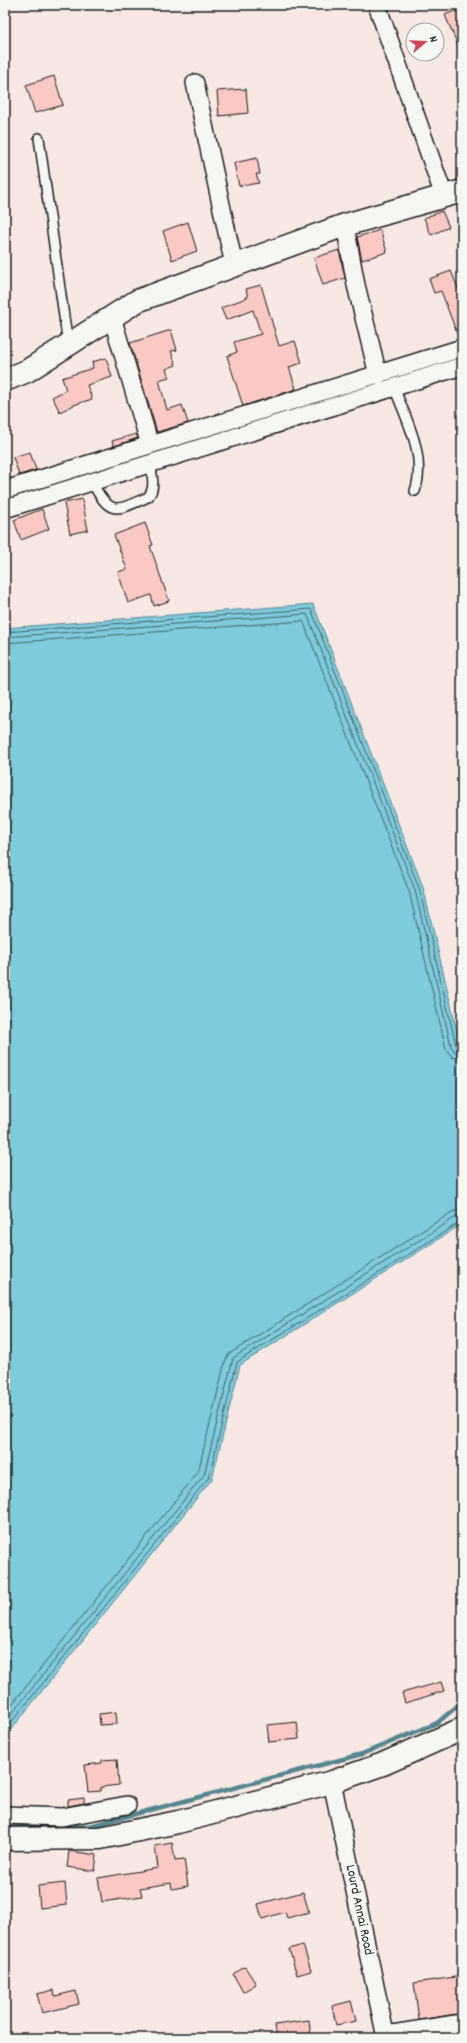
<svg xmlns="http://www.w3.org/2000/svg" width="467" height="2043" font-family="Dekko,sans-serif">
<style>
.water{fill:#7ecbdd;stroke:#578590}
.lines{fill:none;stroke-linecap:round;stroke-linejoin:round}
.shore{stroke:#436269;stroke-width:1}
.stream{stroke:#578590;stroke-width:4.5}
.building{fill:#fac9c5;stroke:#1c1c1c}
.lane-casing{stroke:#1c1c1c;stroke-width:12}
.street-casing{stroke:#1c1c1c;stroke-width:20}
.secondary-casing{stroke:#1c1c1c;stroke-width:25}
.lane{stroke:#f6f6f2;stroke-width:9}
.street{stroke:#f6f6f2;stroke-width:17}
.secondary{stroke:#f6f6f2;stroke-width:22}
.labels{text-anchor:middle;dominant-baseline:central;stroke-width:4;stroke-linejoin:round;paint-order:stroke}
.street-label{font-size:14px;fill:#1c1c1c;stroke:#f6f6f2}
</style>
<rect width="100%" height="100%" fill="#f7e8e4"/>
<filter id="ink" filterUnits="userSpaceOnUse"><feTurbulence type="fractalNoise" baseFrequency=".025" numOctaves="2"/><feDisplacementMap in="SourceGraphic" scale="8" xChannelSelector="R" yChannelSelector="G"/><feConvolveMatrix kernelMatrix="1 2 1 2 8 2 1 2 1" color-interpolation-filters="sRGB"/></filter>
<g filter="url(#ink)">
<path class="water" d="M313,604L423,887L462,1052V1224L240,1365L212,1479L5,1737V628Z"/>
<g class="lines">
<path class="shore" d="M5,632L311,609L419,888L456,1045L462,1048
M5,637L307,614L415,890L451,1046L455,1052L462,1053
M5,643L303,621L409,891L446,1049L452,1057L462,1059
M5,1713L198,1472L225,1362L229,1354L452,1212L462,1209
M5,1722L204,1475L233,1358L456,1217L462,1215
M5,1730L209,1477L237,1362L462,1221"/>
<path class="stream" d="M5,500L87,473
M5,1826H90L362,1754L437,1723L462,1702"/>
</g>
<path class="building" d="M462,8V55L445,15Z
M54,76L63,105L35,113L26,85Z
M246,89L248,113L219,116L217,91Z
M257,158L260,174H256L259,183L239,186L234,163Z
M442,211L449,227L431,235L424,218Z
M188,222L197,251L172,260L163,231Z
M380,230L387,252L362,260L357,237Z
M339,250L345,278L323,285L314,258Z
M451,271L462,298V338L459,339L441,291L434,293L429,279Z
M261,285L279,346L295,341L302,363L289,367L296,389L243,406L227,356L237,352L234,342L261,334L253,310L226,320L221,308L248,297L246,289Z
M171,330L177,350L171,351L176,365L166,369L169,377L159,380L167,410L182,405L188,423L157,432L130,343Z
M106,358L112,377L87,385L92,399L74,405L60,412L52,397L66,390L62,378L93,368L92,362Z
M136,434L138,438L114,446L112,441Z
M30,452L36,470L19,475L13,457Z
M82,499L88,530L70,534L64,503Z
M42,509L49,529L21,540L14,520Z
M145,523L153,545L150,546L169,601L154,606L151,595L128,603L118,572L127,569L114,535Z
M441,1682L444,1691L405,1703L402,1693Z
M116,1712L117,1724L100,1725L99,1714Z
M297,1722L299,1739L269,1742L267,1725Z
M117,1759L119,1785L101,1787V1791L88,1792L85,1765L102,1763V1760Z
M84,1798V1803L68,1806V1800Z
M172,1843L175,1860L184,1859L188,1886L172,1889L171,1883L140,1888L142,1896L102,1902L98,1878L158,1868L155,1846Z
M69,1851L97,1855L95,1871L67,1867Z
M65,1883L67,1905L40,1908L38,1886Z
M303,1892L309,1912L287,1918L285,1912L262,1919L258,1904Z
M303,1945L311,1971L297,1975L289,1949Z
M245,1967L256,1984L243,1992L233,1974Z
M462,1976V2013L419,2020L414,1983Z
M54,1990L55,1996L76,1991L79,2004L42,2013L37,1994Z
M351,2001L356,2021L336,2025L332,2006Z
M309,2020L311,2038H277L275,2025Z"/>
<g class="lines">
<g class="lane-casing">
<path id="lane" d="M39,138L68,345
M394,387C406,419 427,456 415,491
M91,481C111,516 114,512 148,497C156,488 152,475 150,463"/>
</g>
<g class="street-casing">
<path id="street" d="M377,5L444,196
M195,83L234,265
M345,225L356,285L378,375
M112,317L150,445
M5,490L462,348
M5,509L462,366
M332,1782L386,2038
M5,1815L62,1817L127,1805
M386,2035L462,2023"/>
</g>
<g class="secondary-casing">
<path id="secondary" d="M5,380L27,371L137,301L345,225L462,191
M5,1839L100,1838L178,1822L332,1782L383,1764L462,1729"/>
</g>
<use href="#lane" class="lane"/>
<use href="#street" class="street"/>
<use href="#secondary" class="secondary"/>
</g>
</g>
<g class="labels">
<g class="street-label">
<text transform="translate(359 1910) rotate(78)">Lourd Annai Road</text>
</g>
</g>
<rect width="467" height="2043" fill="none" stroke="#f6f6f2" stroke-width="20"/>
<rect x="10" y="10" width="447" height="2023" fill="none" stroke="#1c1c1c" stroke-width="1.5" filter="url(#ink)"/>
<g transform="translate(425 42) rotate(71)"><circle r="19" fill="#f6f6f2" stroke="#9f9f9c"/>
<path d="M0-3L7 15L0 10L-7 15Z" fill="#d1495b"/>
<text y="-6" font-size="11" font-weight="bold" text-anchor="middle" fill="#1c1c1c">N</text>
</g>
</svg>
